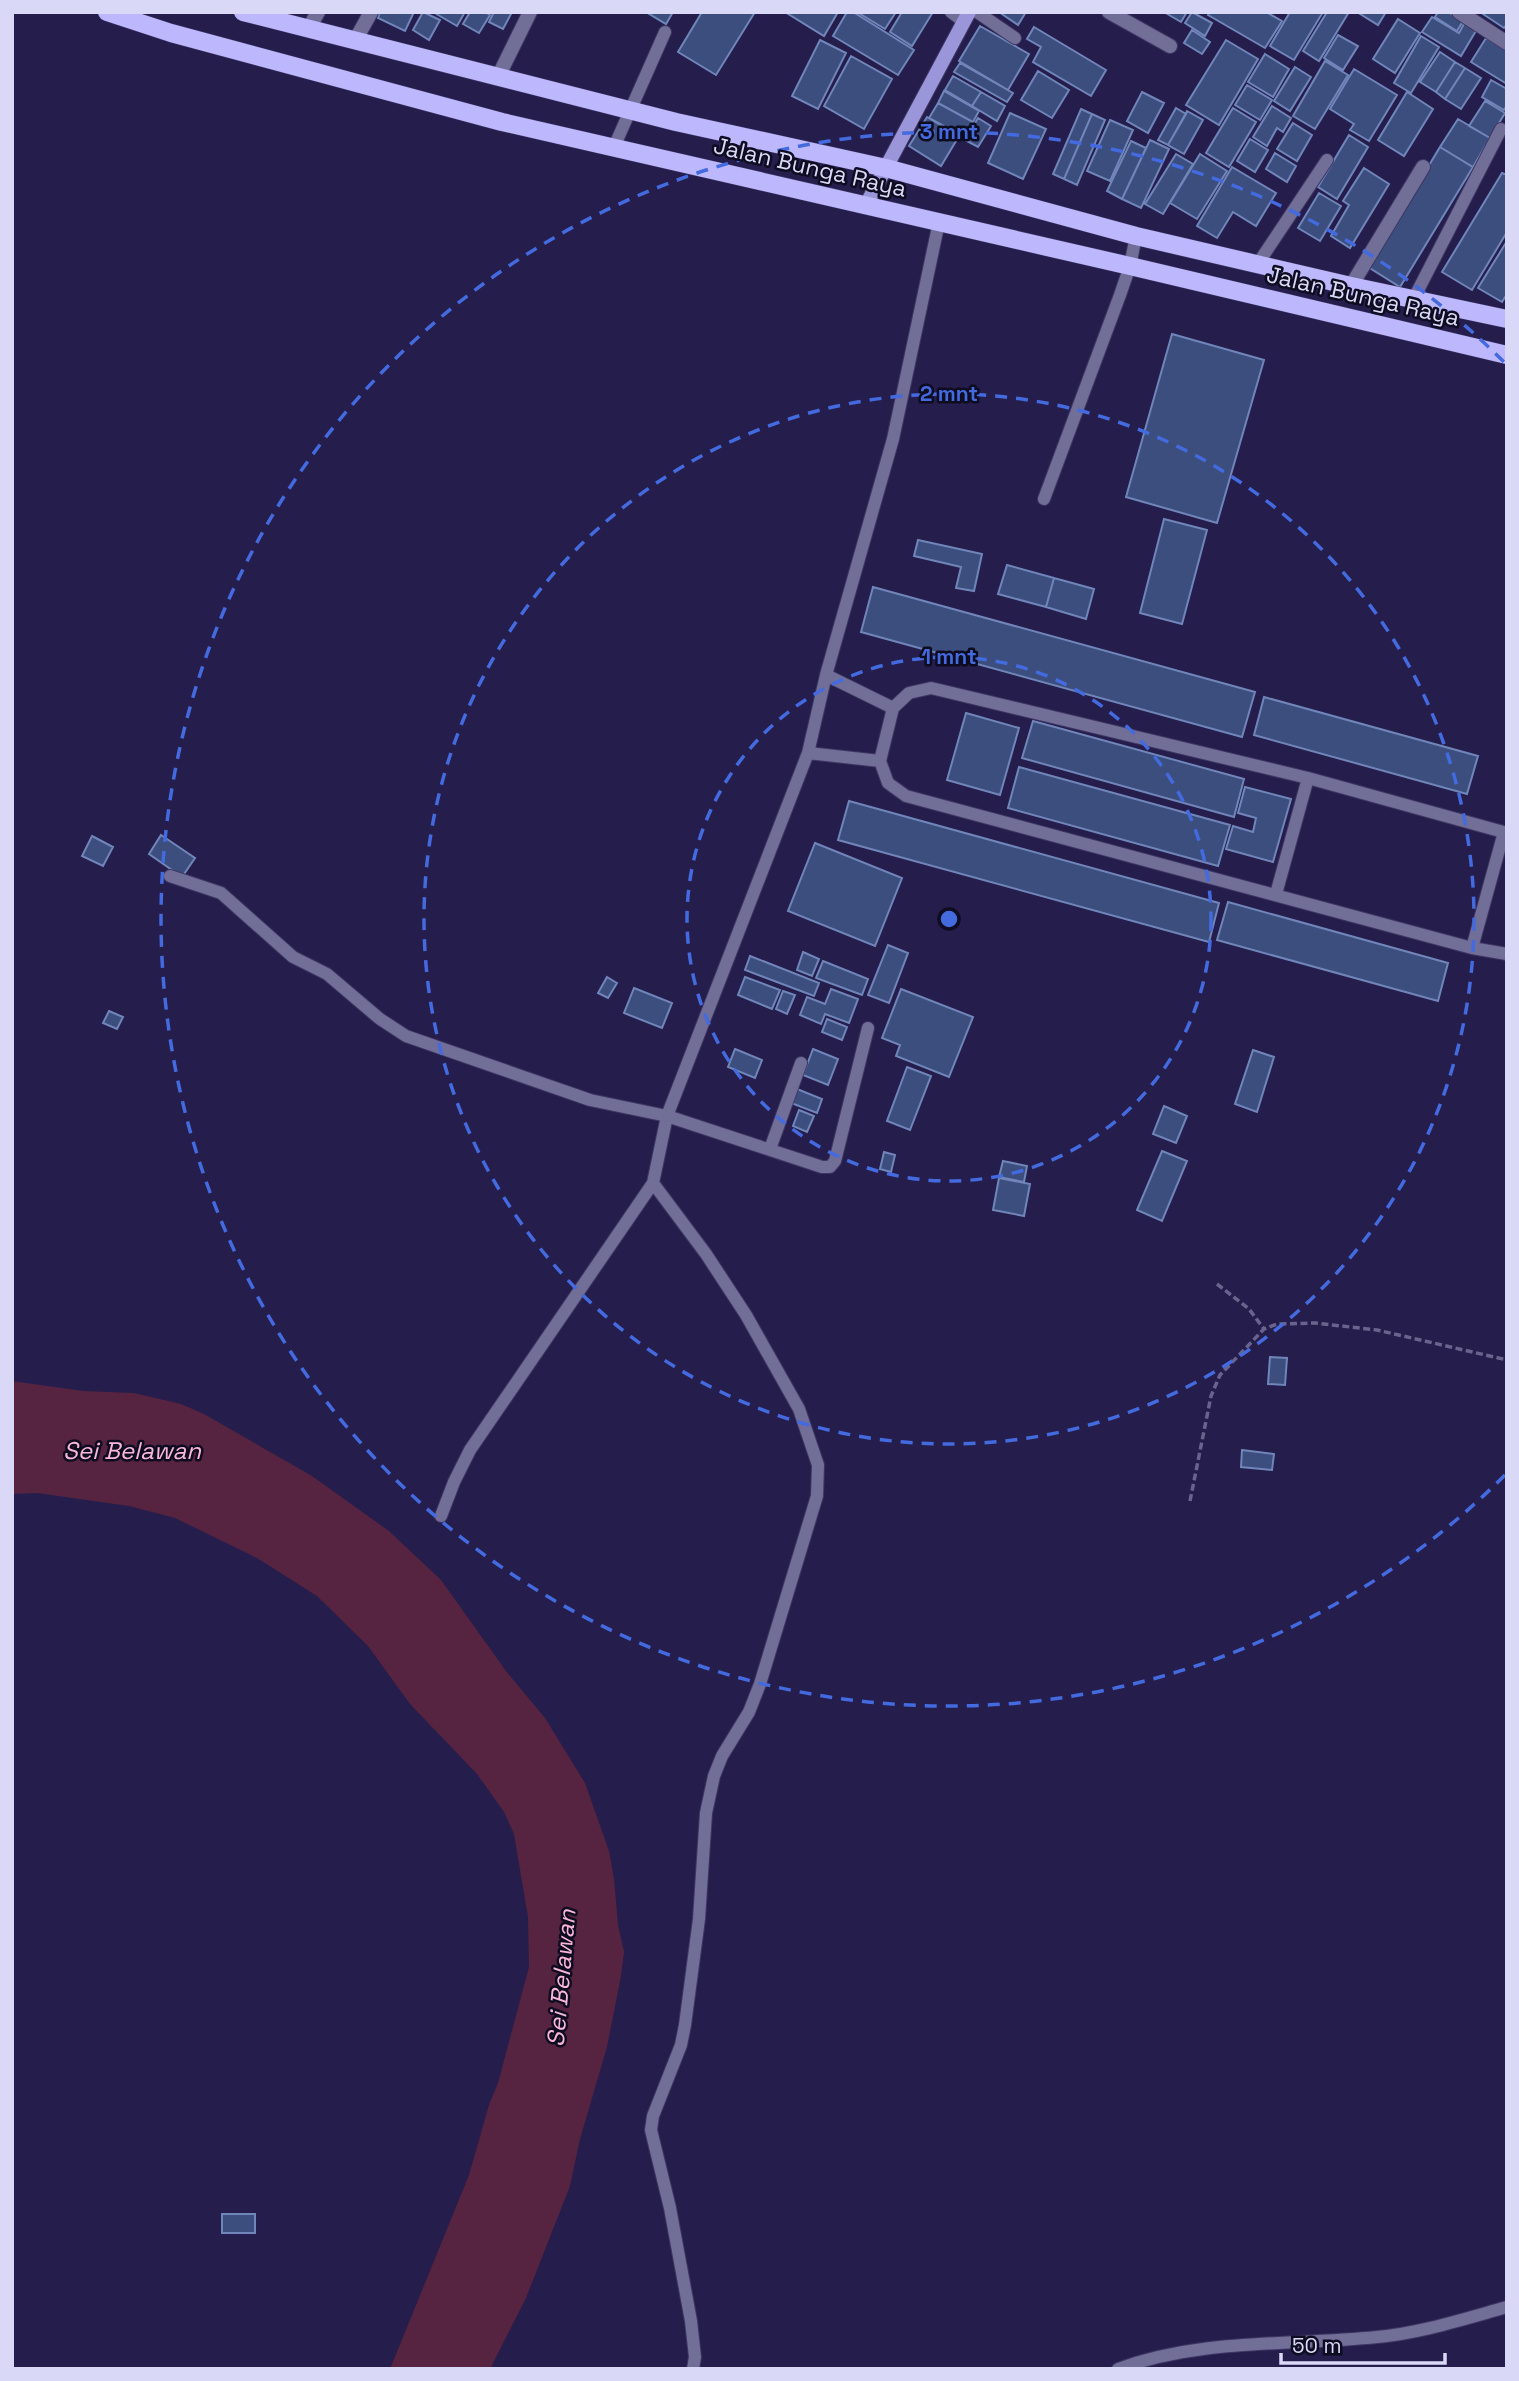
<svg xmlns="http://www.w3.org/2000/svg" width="1519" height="2381" font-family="'Space Grotesk',sans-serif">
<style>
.water{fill:#562440}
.building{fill:#3c4e7e;stroke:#7085b9;stroke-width:2}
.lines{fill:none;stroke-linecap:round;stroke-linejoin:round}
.lane-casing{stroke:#3e3764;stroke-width:14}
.street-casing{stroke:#3e3764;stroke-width:16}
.secondary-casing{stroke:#3e3764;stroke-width:16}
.primary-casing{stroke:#3e3764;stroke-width:19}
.path{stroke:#69648d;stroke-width:3.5;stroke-dasharray:7 3.5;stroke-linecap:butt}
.lane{stroke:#716e98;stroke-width:12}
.street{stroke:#716e98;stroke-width:14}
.secondary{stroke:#9b96d9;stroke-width:14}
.primary{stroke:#bdb8fe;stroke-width:18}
.ring{fill:none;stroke:#436ade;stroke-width:3.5;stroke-dasharray:12 9}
.labels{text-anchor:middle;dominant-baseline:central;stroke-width:5;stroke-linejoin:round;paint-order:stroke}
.street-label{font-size:23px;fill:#d9d8f6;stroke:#0e0c20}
.water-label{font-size:24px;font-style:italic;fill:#fab6d9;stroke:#0e0c20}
.centre{fill:#436ade;stroke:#0e0c20;stroke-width:3.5}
.ring-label{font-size:21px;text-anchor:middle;font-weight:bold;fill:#436ade;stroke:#0e0c20;stroke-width:5;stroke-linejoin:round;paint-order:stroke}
</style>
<rect width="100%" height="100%" fill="#251d4c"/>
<path class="water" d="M12,1381L83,1391L134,1393L181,1404L204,1414L312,1476L389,1531L441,1580L506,1671L545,1718L585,1783L609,1851L614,1879L618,1925L624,1952L621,1976L607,2047L580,2139L570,2186L526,2298L490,2369H390L469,2175L489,2105L498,2083L529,1967L528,1917L514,1834L504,1812L477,1774L410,1704L368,1646L317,1596L257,1558L175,1518L129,1506L37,1493L12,1494Z"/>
<path class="building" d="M380,12H414L405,31L378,18Z
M423,12L440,20L429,40L413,30Z
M433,12H465L457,26Z
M470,12H485L490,15L479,33L463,24Z
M494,12H512L503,29L489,22Z
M646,12H673L666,24Z
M702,12H755L716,75L678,52Z
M785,12H838L824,36Z
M847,12H853L914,50L898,75L833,36Z
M857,12H896L885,29Z
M902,12H933L912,46L890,32Z
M999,12H1026L1018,25Z
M1164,12H1187L1181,22Z
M1192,12L1212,23L1205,36L1185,23Z
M1210,12H1266L1282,21L1265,48L1208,15Z
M1290,12H1323L1294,60L1270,46Z
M1327,12H1349L1319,61L1303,51Z
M1357,12H1386L1378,25Z
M1438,12H1448L1463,21L1457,31L1435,17Z
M1480,12H1507V24L1504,28Z
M1432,17L1459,33L1465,22L1477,29L1461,56L1422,32Z
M1398,19L1420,33L1395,73L1373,59Z
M980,26L1029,54L1008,90L959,61Z
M1034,27L1106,70L1091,96L1033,62L1041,47L1027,39Z
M1192,30L1210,42L1202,54L1184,43Z
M1338,35L1358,46L1343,70L1324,58Z
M1421,36L1439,47L1411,93L1394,83Z
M1486,38L1507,51V84L1471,62Z
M820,40L846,53L818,109L792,96Z
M1226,40L1258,59L1219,125L1186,105Z
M1440,52L1455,62L1436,92L1420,82Z
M1265,54L1289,69L1273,97L1248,82Z
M851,56L892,79L864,129L824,106Z
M1325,61L1348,75L1315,129L1293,116Z
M1455,62L1465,68L1445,99L1436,92Z
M960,63L1013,93L1007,102L954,72Z
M1295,67L1311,77L1290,111L1274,101Z
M1465,68L1481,78L1461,109L1445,99Z
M1354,69L1397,95L1369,141L1350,130L1354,124L1330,109Z
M1038,71L1069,90L1052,118L1021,100Z
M953,76L981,92L972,106L945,90Z
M1491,80L1507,89V105L1504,110L1482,97Z
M1247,85L1272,100L1260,120L1235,105Z
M944,91L979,111L973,122L938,103Z
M981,92L1005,106L997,121L972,106Z
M1142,92L1164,103L1148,133L1127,121Z
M1407,92L1433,109L1404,156L1378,140Z
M1485,101L1505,113L1490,138L1469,126Z
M938,103L973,122L964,137L929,118Z
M1272,106L1291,118L1283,132L1277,128L1267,146L1253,137Z
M1176,108L1186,114L1168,145L1158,140Z
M1233,108L1256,122L1229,167L1206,153Z
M1081,109L1092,114L1064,179L1053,174Z
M1187,111L1203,120L1184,154L1168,145Z
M1010,113L1046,129L1023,179L988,163Z
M1092,114L1105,120L1077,185L1064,179Z
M927,117L959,136L941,166L909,146Z
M978,118L991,126L978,147L965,140Z
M1458,119L1490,138L1473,167L1440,147Z
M1110,120L1133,130L1110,181L1087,171Z
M1293,123L1312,135L1297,161L1277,149Z
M1349,135L1368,147L1337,199L1318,187Z
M1250,139L1268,150L1255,172L1237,161Z
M1150,140L1169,149L1141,208L1122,199Z
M1131,141L1146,148L1122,199L1107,191Z
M1440,147L1473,167L1400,287L1368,267Z
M1275,153L1296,166L1287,182L1266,169Z
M1176,154L1193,164L1163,214L1145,204Z
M1200,154L1227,171L1197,219L1170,203Z
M1232,167L1276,193L1256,226L1233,212L1217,238L1197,226Z
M1364,168L1389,184L1350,248L1331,236L1349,205L1343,201Z
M1502,173L1507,175V232L1472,290L1442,272Z
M1319,193L1341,206L1320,241L1298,228Z
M1507,241V294L1502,302L1478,288Z
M1172,334L1264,360L1217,523L1126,497Z
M1164,519L1207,530L1182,624L1140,613Z
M918,540L982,554L974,591L956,588L961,567L914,556Z
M1007,565L1054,578L1046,607L998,594Z
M1054,578L1094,589L1086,619L1046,607Z
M873,587L1255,692L1242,737L861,632Z
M1264,697L1478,756L1467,794L1254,735Z
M966,713L1019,728L1000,795L947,780Z
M1033,721L1244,779L1234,817L1022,758Z
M1019,767L1230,825L1218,866L1008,808Z
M1245,787L1291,799L1273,862L1226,849L1233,826L1253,832L1256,818L1238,813Z
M849,801L1219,903L1209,942L838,840Z
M161,835L195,858L182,877L149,854Z
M92,836L113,847L103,866L82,856Z
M815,843L902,878L875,946L788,911Z
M1228,902L1448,963L1438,1001L1217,940Z
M888,945L908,953L889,1003L868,995Z
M803,952L819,959L812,976L797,970Z
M750,956L819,983L814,996L745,970Z
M823,961L868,979L862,995L816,978Z
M607,977L617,983L608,998L598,993Z
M745,977L780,990L772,1009L738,995Z
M634,988L672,1003L662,1028L624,1013Z
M831,989L858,999L849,1023L825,1014L821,1024L800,1015L807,997L825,1004Z
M901,989L973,1017L949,1077L896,1056L900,1045L882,1038Z
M783,991L795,995L787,1014L776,1009Z
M109,1011L123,1017L117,1029L103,1023Z
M827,1019L847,1027L842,1040L822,1032Z
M735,1049L762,1060L755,1078L728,1067Z
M813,1049L838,1059L828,1085L803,1075Z
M1253,1050L1274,1057L1257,1112L1235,1104Z
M907,1067L931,1076L910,1130L887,1121Z
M797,1089L822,1099L817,1113L791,1103Z
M1164,1106L1187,1116L1176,1143L1153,1134Z
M799,1110L814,1116L807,1132L793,1126Z
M1162,1151L1187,1161L1162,1221L1137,1210Z
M884,1152L895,1155L891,1172L880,1169Z
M1003,1161L1027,1166L1024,1182L999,1177Z
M999,1178L1030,1184L1024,1216L993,1210Z
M1270,1357L1287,1358L1285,1385L1268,1384Z
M1242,1450L1274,1454L1272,1470L1241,1467Z
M222,2214H255V2233H222Z"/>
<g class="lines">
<g class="lane-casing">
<path id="lane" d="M951,12L964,22
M977,12L1015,38
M614,147L665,32
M1257,265L1327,160
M1413,300L1501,129
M1044,499L1120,295L1130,266L1136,236
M826,675L893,708L909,693L931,688L1308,778L1507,833
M808,753L880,761L888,783L906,796L1472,948L1507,954
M880,761L893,708
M170,876L221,893L293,957L327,974L380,1019L406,1036L590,1100L667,1116L822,1167H830L835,1161L868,1028
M1276,894L1308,778
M1472,948L1504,832
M770,1149L801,1063
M653,1183L706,1254L746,1315L799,1409L818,1465L817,1496L760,1684L749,1712L722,1756L714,1776L706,1813L699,1919L685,2025L681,2045L653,2116L651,2130L670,2208L691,2321L695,2357L693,2369
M441,1516L454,1482L470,1450L653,1183L667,1116L808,753L826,675L893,439L939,222
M1118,2369C1201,2338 1290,2346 1377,2337C1421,2333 1464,2319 1507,2307"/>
</g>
<g class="street-casing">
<path id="street" d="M1109,12L1170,46
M1459,12L1507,43
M309,28L318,12
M356,39L371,12
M499,75L530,12
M1351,286L1423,167"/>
</g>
<g class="secondary-casing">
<path id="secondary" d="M866,205L969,12"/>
</g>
<g class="primary-casing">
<path id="primary" d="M107,12L171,33L502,122L1130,266L1507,355
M243,12L676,122L886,168L1136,236L1351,286L1507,319"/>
</g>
<path class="path" d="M1217,1284L1249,1309L1264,1329
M1190,1501L1211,1396L1220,1375L1264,1329L1277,1324L1315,1323L1377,1330L1507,1360"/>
<use href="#lane" class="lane"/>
<use href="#street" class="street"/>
<use href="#secondary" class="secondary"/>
<use href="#primary" class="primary"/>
</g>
<g class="ring">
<circle cx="949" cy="919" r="262"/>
<circle cx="949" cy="919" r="525"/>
<path d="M1505 1475A787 787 0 1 1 1505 363"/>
</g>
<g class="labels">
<g class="street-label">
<text transform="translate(810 167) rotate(13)">Jalan Bunga Raya</text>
<text transform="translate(1363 296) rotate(13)">Jalan Bunga Raya</text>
</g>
<g class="water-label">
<text x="132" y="1450">Sei Belawan</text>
<text transform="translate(561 1978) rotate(-85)">Sei Belawan</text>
</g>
</g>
<circle cx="949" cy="919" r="10" class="centre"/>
<g class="ring-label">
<text x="949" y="139">3 mnt</text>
<text x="949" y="401">2 mnt</text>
<text x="949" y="664">1 mnt</text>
</g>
<rect width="1519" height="2381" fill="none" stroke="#d9d8f6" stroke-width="28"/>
<path d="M1281 2353v10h164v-10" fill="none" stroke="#d9d8f6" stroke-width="3.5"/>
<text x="1292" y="2353" font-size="21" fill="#d9d8f6" stroke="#0e0c20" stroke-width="5" paint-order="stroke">50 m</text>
</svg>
